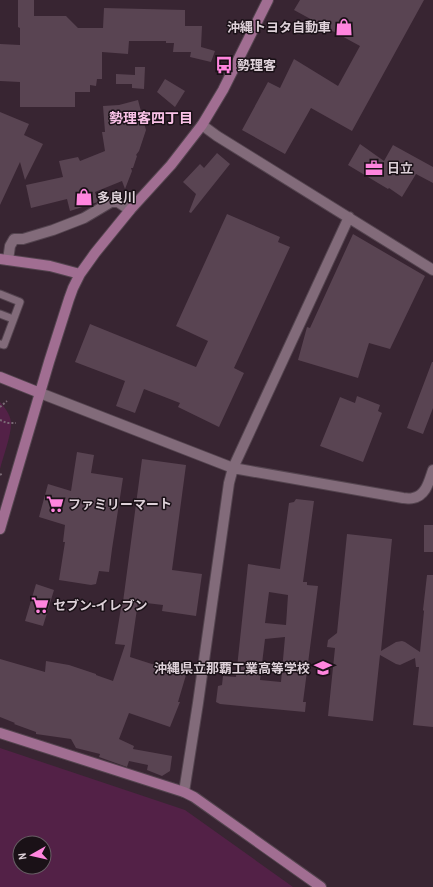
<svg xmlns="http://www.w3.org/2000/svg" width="433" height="887" font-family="'Archivo Narrow','Noto Sans JP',sans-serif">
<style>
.green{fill:#532147;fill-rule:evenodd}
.building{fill:#594452;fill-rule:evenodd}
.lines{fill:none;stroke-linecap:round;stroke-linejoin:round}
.lane-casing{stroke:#54444f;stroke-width:9}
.street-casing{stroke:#54444f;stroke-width:12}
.secondary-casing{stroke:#54444f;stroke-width:12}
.path{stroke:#7a6a75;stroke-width:2;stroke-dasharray:2 2;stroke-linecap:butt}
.lane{stroke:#826b7a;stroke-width:7}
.street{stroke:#826b7a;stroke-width:10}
.secondary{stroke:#a16e92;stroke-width:10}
.labels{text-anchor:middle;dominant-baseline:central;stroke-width:3;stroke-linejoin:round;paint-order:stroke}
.poi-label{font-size:13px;font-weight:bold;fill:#ded1d9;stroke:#1a1117;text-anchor:start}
.neighbourhood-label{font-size:14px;font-weight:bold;fill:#f9c2e7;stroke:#1a1117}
</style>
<rect width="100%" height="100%" fill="#382532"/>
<path class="green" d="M0,402C5,408 10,414 11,422C12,433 3,457 0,469Z
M0,748L185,810L293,887H0ZM20,843H44V867H20Z"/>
<path class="building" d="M18,0H34V16H66L78,28H103L104,8L185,10V26H202L201,47L215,51L211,62L190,57L191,52H173L174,43H166V41H129L128,54L102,52V79H97L96,86L90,85V92H75V107H20V82L0,81V44L20,45V28L18,27Z
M300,0H424L352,131L311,108L285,154L242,130L268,82L280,88L294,59L338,86L360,46L294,10Z
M135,67H145L144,89L132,88V84H116V74L135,75Z
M165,79L185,91L175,107L157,92Z
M138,100L146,130L139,151L136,155L137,156L133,168H131L132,171L125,189L122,181L95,192L98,202L70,211L67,199L31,208L26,185L63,177L59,161L78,157L80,161L105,151L102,132H105L103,106L119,105Z
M0,112L29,124L24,135L43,144L25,180L20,162L0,205Z
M360,144L384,161L393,145L433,167V183L416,174L402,197L389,188L388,189L348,165Z
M217,153L230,164L191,213L189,212L196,194L183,182L200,164L204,168Z
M227,214L280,237L278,242L290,247L234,368L244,373L219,427L178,407L180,403L144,389L135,413L116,406L125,381L75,362L90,324L196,367L208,341L176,326Z
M353,234L425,276L390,349L369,343L358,378L298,360L307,327L310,328Z
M432,362H433V408L423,434L407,428Z
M357,396L380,405L378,411L382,413L363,462L320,446L340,397L355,403Z
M77,452L94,455L91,473L123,478L112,549L109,572L99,571L96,584L91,585L59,580L65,542H63L65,525L39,517L48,484L71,491Z
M142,459L186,465L172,570L202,574L196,616L162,611L163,605L138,602L130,657L186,675L178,702H180L170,727L129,713L119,739L134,746L133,749L172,756L170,771L162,776L147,770L148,765L129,761L127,767L99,757L100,754L76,748L71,739L36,734V732L14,724L15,723L0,717V659L45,672L46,661L69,665L96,674V675L113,681L125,645L115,644L122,602H123Z
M296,499L314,501L303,582H307V585L318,586L303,702H306L305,712L220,704L216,702L218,686L222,685L223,676L236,677L248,564L280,569L289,503L294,502ZM269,592L288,595L286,625L265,623ZM285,637L281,682L260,680L265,639Z
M424,525H433V552H424Z
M347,534L392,539L381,651L396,642L402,641L405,642L420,652L424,611L423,610L427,575H433V727L413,725L419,667H416L415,658L400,665L396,664L380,655L373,721L328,716L335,648L327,647L328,640L337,633Z
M36,584L54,590L43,626L25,621Z"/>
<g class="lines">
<g class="lane-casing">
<path id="lane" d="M0,294L20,302L4,345L0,344
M0,314L13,319"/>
</g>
<g class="street-casing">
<path id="street" d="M202,125L217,136L433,270
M8,260L10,246L14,239H23L53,230L84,218L111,202H118L130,210
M40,393L233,468L403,498C406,498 410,499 413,498C426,496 429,481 433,470
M184,792L198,703L229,483L233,468L349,217"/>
</g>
<g class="secondary-casing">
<path id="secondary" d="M0,259L50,266L80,274
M0,377L40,393
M0,529L49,362L69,299L73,288L80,274L95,253L130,210L171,165L202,125L223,90L268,0
M0,733L184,792L194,797L321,887"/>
</g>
<path class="path" d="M0,407L7,401
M0,420L7,423H16
M0,475L3,473"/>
<use href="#lane" class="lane"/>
<use href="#street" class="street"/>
<use href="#secondary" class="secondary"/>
</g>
<defs>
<g id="shop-bare" transform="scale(1.38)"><path d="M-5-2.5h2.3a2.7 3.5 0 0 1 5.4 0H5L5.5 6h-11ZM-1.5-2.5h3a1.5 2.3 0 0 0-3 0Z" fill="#ff85de" stroke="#1a1117" stroke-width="2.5" paint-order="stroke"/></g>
<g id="bus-bare" transform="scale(1.38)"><path d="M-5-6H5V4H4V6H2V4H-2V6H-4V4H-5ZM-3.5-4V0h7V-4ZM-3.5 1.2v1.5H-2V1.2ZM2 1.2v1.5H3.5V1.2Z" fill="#ff85de" stroke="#1a1117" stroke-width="2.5" paint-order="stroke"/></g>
<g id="office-bare" transform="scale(1.38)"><path d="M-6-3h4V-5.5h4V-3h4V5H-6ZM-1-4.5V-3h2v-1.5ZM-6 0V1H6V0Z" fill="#ff85de" stroke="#1a1117" stroke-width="2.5" paint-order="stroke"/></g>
<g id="supermarket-bare" transform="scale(1.38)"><path d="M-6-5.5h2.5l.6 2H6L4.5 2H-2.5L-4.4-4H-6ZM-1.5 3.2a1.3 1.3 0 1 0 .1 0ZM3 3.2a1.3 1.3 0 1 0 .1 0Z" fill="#ff85de" stroke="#1a1117" stroke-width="2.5" paint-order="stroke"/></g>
<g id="school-bare" transform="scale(1.38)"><path d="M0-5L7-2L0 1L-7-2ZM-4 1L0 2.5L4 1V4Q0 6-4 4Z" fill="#ff85de" stroke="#1a1117" stroke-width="2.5" paint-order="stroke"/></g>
</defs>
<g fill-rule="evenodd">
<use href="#shop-bare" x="344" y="27"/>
<use href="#bus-bare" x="224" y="65"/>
<use href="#office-bare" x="374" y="168"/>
<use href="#shop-bare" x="84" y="197"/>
<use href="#supermarket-bare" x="55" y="504"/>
<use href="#supermarket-bare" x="40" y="605"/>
<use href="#school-bare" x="323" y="668"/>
</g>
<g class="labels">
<g class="poi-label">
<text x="331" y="27" text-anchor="end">沖縄トヨタ自動車</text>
<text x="237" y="65">勢理客</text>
<text x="387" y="168">日立</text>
<text x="97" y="197">多良川</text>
<text x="68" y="504">ファミリーマート</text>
<text x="53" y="605">セブン-イレブン</text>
<text x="310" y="668" text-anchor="end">沖縄県立那覇工業高等学校</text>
</g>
<g class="neighbourhood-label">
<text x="151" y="118">勢理客四丁目</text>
</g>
</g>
<g transform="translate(32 855) rotate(262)"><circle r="19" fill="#1a1117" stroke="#685e65"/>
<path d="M0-3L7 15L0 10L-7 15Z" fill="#ff85de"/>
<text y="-6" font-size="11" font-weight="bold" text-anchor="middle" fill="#ded1d9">N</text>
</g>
</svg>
